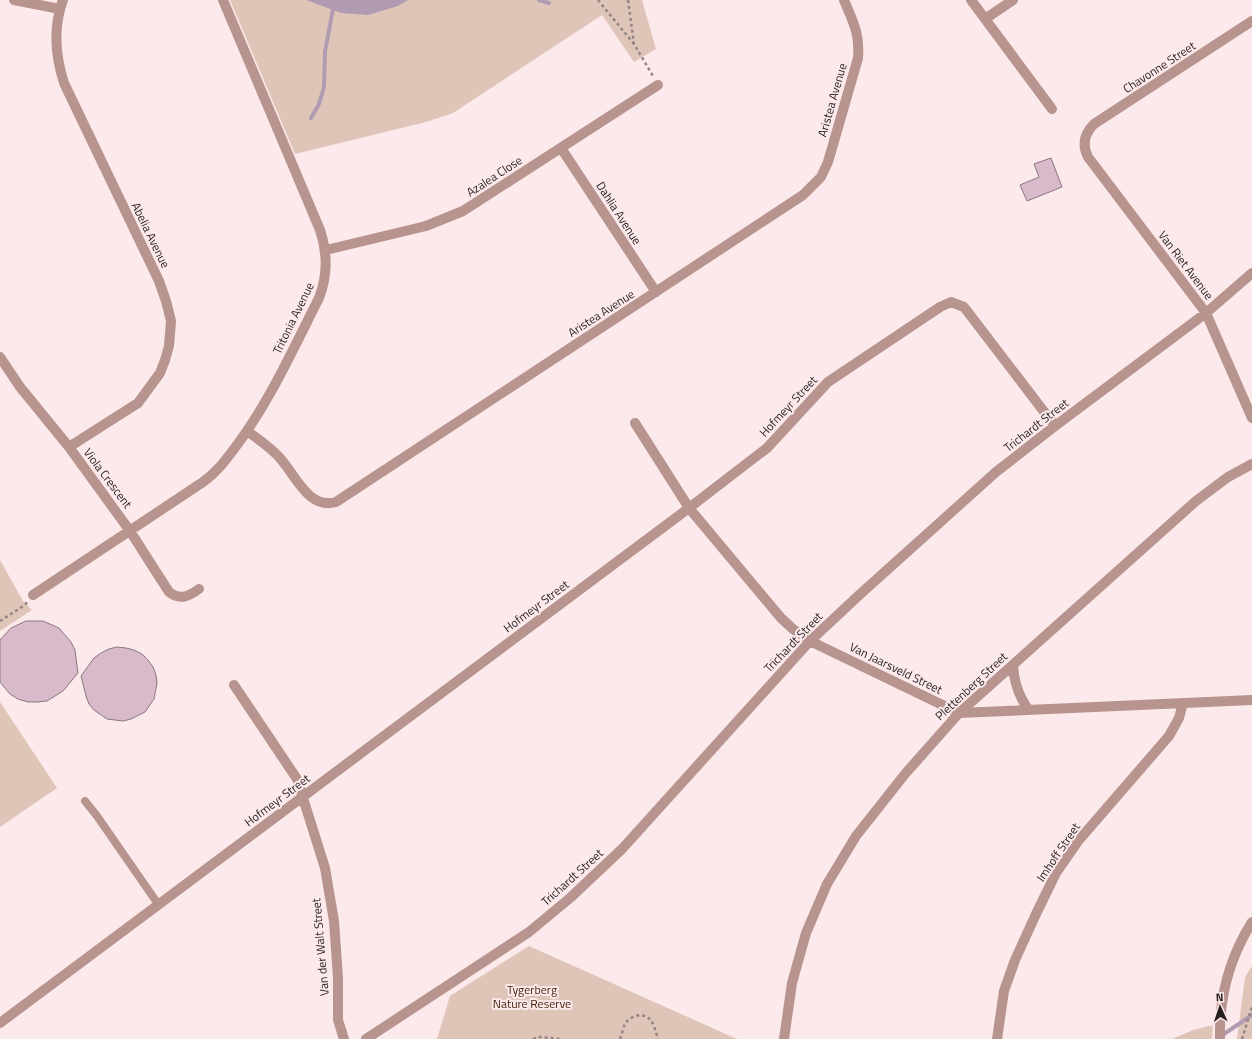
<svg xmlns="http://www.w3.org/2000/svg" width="1252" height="1039" font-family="'Titillium Web',sans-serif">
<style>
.green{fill:#dec5b8}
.water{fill:#b19bb2}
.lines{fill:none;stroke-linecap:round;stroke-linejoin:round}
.stream{stroke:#b19bb2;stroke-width:4}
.building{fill:#d9baca;stroke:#8a7780}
.path{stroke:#928586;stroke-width:2.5;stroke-dasharray:3 3;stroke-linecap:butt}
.lane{stroke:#b8948e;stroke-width:8}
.street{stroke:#b8948e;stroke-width:10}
.labels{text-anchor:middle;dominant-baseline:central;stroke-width:4;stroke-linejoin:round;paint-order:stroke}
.street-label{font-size:12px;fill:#261e1f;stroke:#fce9eb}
.park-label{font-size:12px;fill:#451e03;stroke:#fce9eb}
</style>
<rect width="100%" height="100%" fill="#fce9eb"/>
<path class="green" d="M230,0H642L656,49L634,62L602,15L453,113L426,122L295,154Z
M0,560L23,601L32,610L0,631Z
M0,702L57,788L0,827Z
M529,946L737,1039H437L450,996Z
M1252,966V1039H1237L1245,977Z
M1213,1025L1212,1039H1172L1193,1030Z"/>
<path class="water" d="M306,0H408L398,6L368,15L341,13Z"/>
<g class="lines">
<path class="stream" d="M539,0L549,3
M311,118L319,104L324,87L325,52L333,9
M1221,1036L1252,1015"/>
</g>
<path class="building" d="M1051,158L1062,187L1027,201L1020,185L1039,177L1034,164Z
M26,621H43L59,628L71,642L75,650L78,673L63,691L47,701L37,702H28L18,699L10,694L0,682V640L11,628Z
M117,647L126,648L134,650L142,654L148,660L153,667L156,675L157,683L154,699L145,712L131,719L123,721L107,719L94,710L89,704L86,696L81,676L94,658L101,653L109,649Z"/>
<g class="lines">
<path class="path" d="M598,0L634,44
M628,0L634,44L653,76
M0,621L25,605L27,602
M533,1039L539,1037L560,1039
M620,1039C622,1034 623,1028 625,1024C627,1020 631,1018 635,1016C652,1012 654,1026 658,1039
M1242,1039L1252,1007"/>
<path class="lane" d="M85,801L97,816L158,904"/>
<path class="street" d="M14,0L60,9
M63,0C53,27 55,55 64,83L159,281L166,301L171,321L169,346L165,360L160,373L138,403L69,447
M971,0L1052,109
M985,19L1013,0
M1252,21L1094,124C1084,134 1082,145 1088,157L1206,313L1252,418
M561,148L656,292
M326,250L426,226L463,211L658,85
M0,357L20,387L69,447L130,531L169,592C180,601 189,596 199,589
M635,423L689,508L781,618L793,629L810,641L959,713L1252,700
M247,431C258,439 270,447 279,457C295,474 308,510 336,502L803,195L821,177L828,162L858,58C860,33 853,22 844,0
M33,595L203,482C216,473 225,461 234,449C269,403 293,349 319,298C328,275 328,254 320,230L223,0
M1013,665C1014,682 1018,696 1029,710
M234,685L297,779L325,868L334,921L338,978V1020L344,1039
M0,1023L689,508L767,448L828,382L940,307L951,302L964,307L1055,426
M366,1039L529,932L570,898L622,849L810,641L857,597L996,472L1055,426L1206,313L1252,273
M784,1039L792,983L806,933L827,884L856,836L905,774L959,713L1196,501L1228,477L1252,464
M997,1039L1004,991L1015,960L1036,914L1056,873L1079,840L1169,736L1179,718L1183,703
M1220,1039C1219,998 1230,957 1252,922"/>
</g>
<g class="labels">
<g class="street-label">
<text transform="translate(1159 67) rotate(-33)">Chavonne Street</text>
<text transform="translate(832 100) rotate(-74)">Aristea Avenue</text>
<text transform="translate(494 176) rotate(-33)">Azalea Close</text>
<text transform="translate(619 213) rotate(57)">Dahlia Avenue</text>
<text transform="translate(151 235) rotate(64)">Abelia Avenue</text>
<text transform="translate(1186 265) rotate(53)">Van Riet Avenue</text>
<text transform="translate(601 313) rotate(-33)">Aristea Avenue</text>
<text transform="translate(293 318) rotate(-64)">Tritonia Avenue</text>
<text transform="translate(788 406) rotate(-47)">Hofmeyr Street</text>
<text transform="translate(1036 425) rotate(-38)">Trichardt Street</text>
<text transform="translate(108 478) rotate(53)">Viola Crescent</text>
<text transform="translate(536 606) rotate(-37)">Hofmeyr Street</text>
<text transform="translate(793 642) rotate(-46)">Trichardt Street</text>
<text transform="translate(896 668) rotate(26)">Van Jaarsveld Street</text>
<text transform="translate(971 686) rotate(-43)">Plettenberg Street</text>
<text transform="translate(277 800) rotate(-37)">Hofmeyr Street</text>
<text transform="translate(1058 852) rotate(-56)">Imhoff Street</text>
<text transform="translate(572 877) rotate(-42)">Trichardt Street</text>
<text transform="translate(320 947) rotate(-95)">Van der Walt Street</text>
</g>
<g class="park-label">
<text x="532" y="989">Tygerberg<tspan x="532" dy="14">Nature Reserve</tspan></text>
</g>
</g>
<g transform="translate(1220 1007) rotate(357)" stroke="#fce9eb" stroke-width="3" paint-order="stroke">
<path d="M0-3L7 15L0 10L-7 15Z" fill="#261e1f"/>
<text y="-6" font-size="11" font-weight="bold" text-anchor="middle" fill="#261e1f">N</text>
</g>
</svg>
